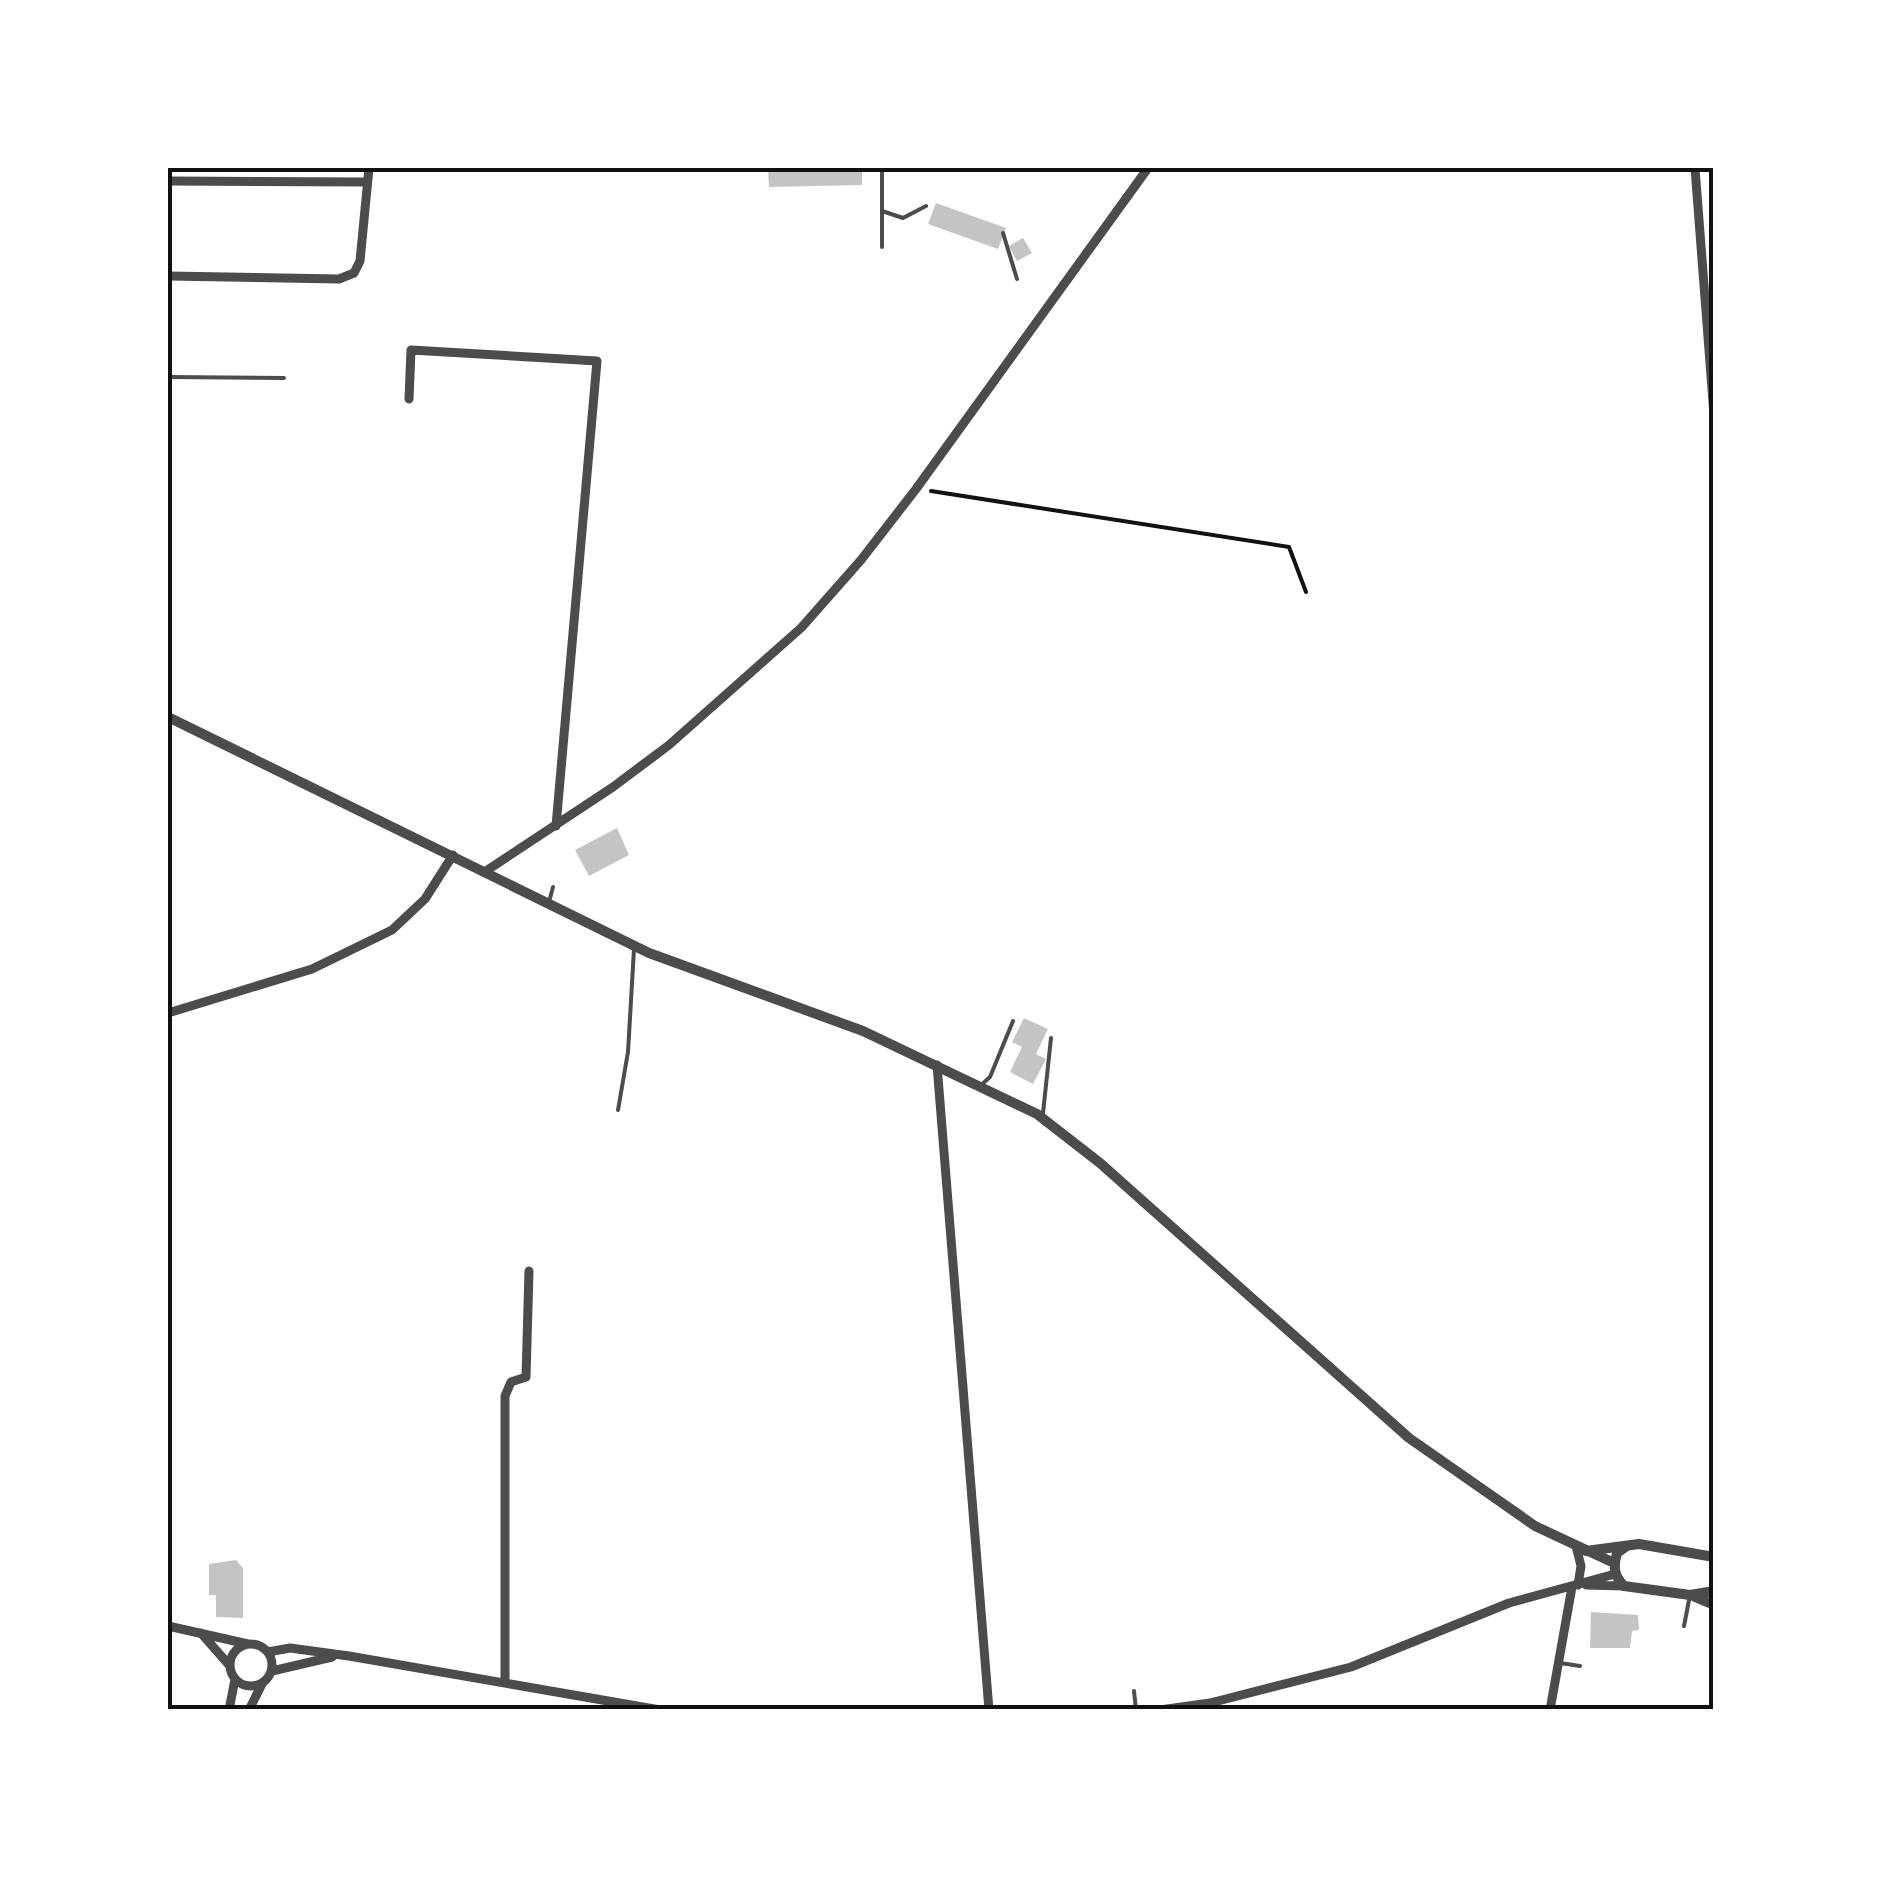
<svg xmlns="http://www.w3.org/2000/svg" width="1881" height="1877" font-family="'Roboto Condensed',sans-serif">
<style>
.building{fill:#c4c4c4}
.lines{fill:none;stroke-linecap:round;stroke-linejoin:round}
.path{stroke:#111;stroke-width:4}
.service{stroke:#4c4c4c;stroke-width:4}
.minor{stroke:#4c4c4c;stroke-width:9}
.tertiary{stroke:#4c4c4c;stroke-width:10}
.neatline{fill:none;stroke:#111;stroke-width:4}
</style>
<rect width="100%" height="100%" fill="#fff"/>
<path class="building" d="M768,168H862V185L769,187Z
M936,203L1006,228L998,249L928,224Z
M1023,238L1032,253L1017,261L1009,246Z
M617,828L629,855L589,876L575,850Z
M1024,1018L1048,1029L1036,1054L1046,1059L1033,1084L1010,1072L1022,1047L1012,1042Z
M236,1560L243,1568V1618L216,1617V1595H209V1564Z
M1591,1612L1638,1615L1639,1630L1632,1631L1630,1648H1590Z"/>
<g class="lines">
<path class="path" d="M931,491L1289,547L1306,592"/>
<path class="service" d="M882,168V247
M882,211L903,218L926,206
M1003,233L1017,279
M168,377L284,378
M549,902L553,887
M980,1086L990,1077L1013,1021
M618,1110L628,1052L634,949
M1043,1113L1051,1038
M1684,1626L1690,1595
M1560,1663L1580,1666
M1134,1691L1136,1710"/>
<path class="minor" d="M1695,168L1714,415
M168,181L366,182
M168,276L339,279L354,273L360,261L369,168
M409,399L411,350L597,361L556,826
M486,871L613,787L669,745L801,628L861,560L916,489L1148,168
M168,1013L312,969L392,930L425,899L453,855
M937,1065L989,1710
M1576,1546L1581,1566L1578,1585
M1586,1585L1624,1586
M168,1626L248,1644
M201,1633L230,1666
M230 1665a21 21 0 1 1 42 0a21 21 0 1 1-42 0Z
M268,1652L290,1648L349,1656L660,1710
M272,1671L332,1657
M505,1682V1396L511,1382L526,1377L529,1271
M229,1710L235,1679
M249,1710L262,1684
M1160,1710L1210,1703L1351,1667L1509,1603L1615,1574
M1550,1710L1572,1587"/>
<path class="tertiary" d="M168,717L649,953L863,1031L1037,1114L1100,1163L1409,1438L1535,1526L1614,1563
M1627,1546L1617,1553C1613,1567 1614,1576 1624,1586L1690,1595L1714,1591
M1586,1551L1639,1544L1714,1557
M1695,1597L1714,1605"/>
</g>
<rect width="1881" height="1877" fill="none" stroke="#ffffff" stroke-width="340"/>
<rect x="170" y="170" width="1541" height="1537" class="neatline"/>
</svg>
